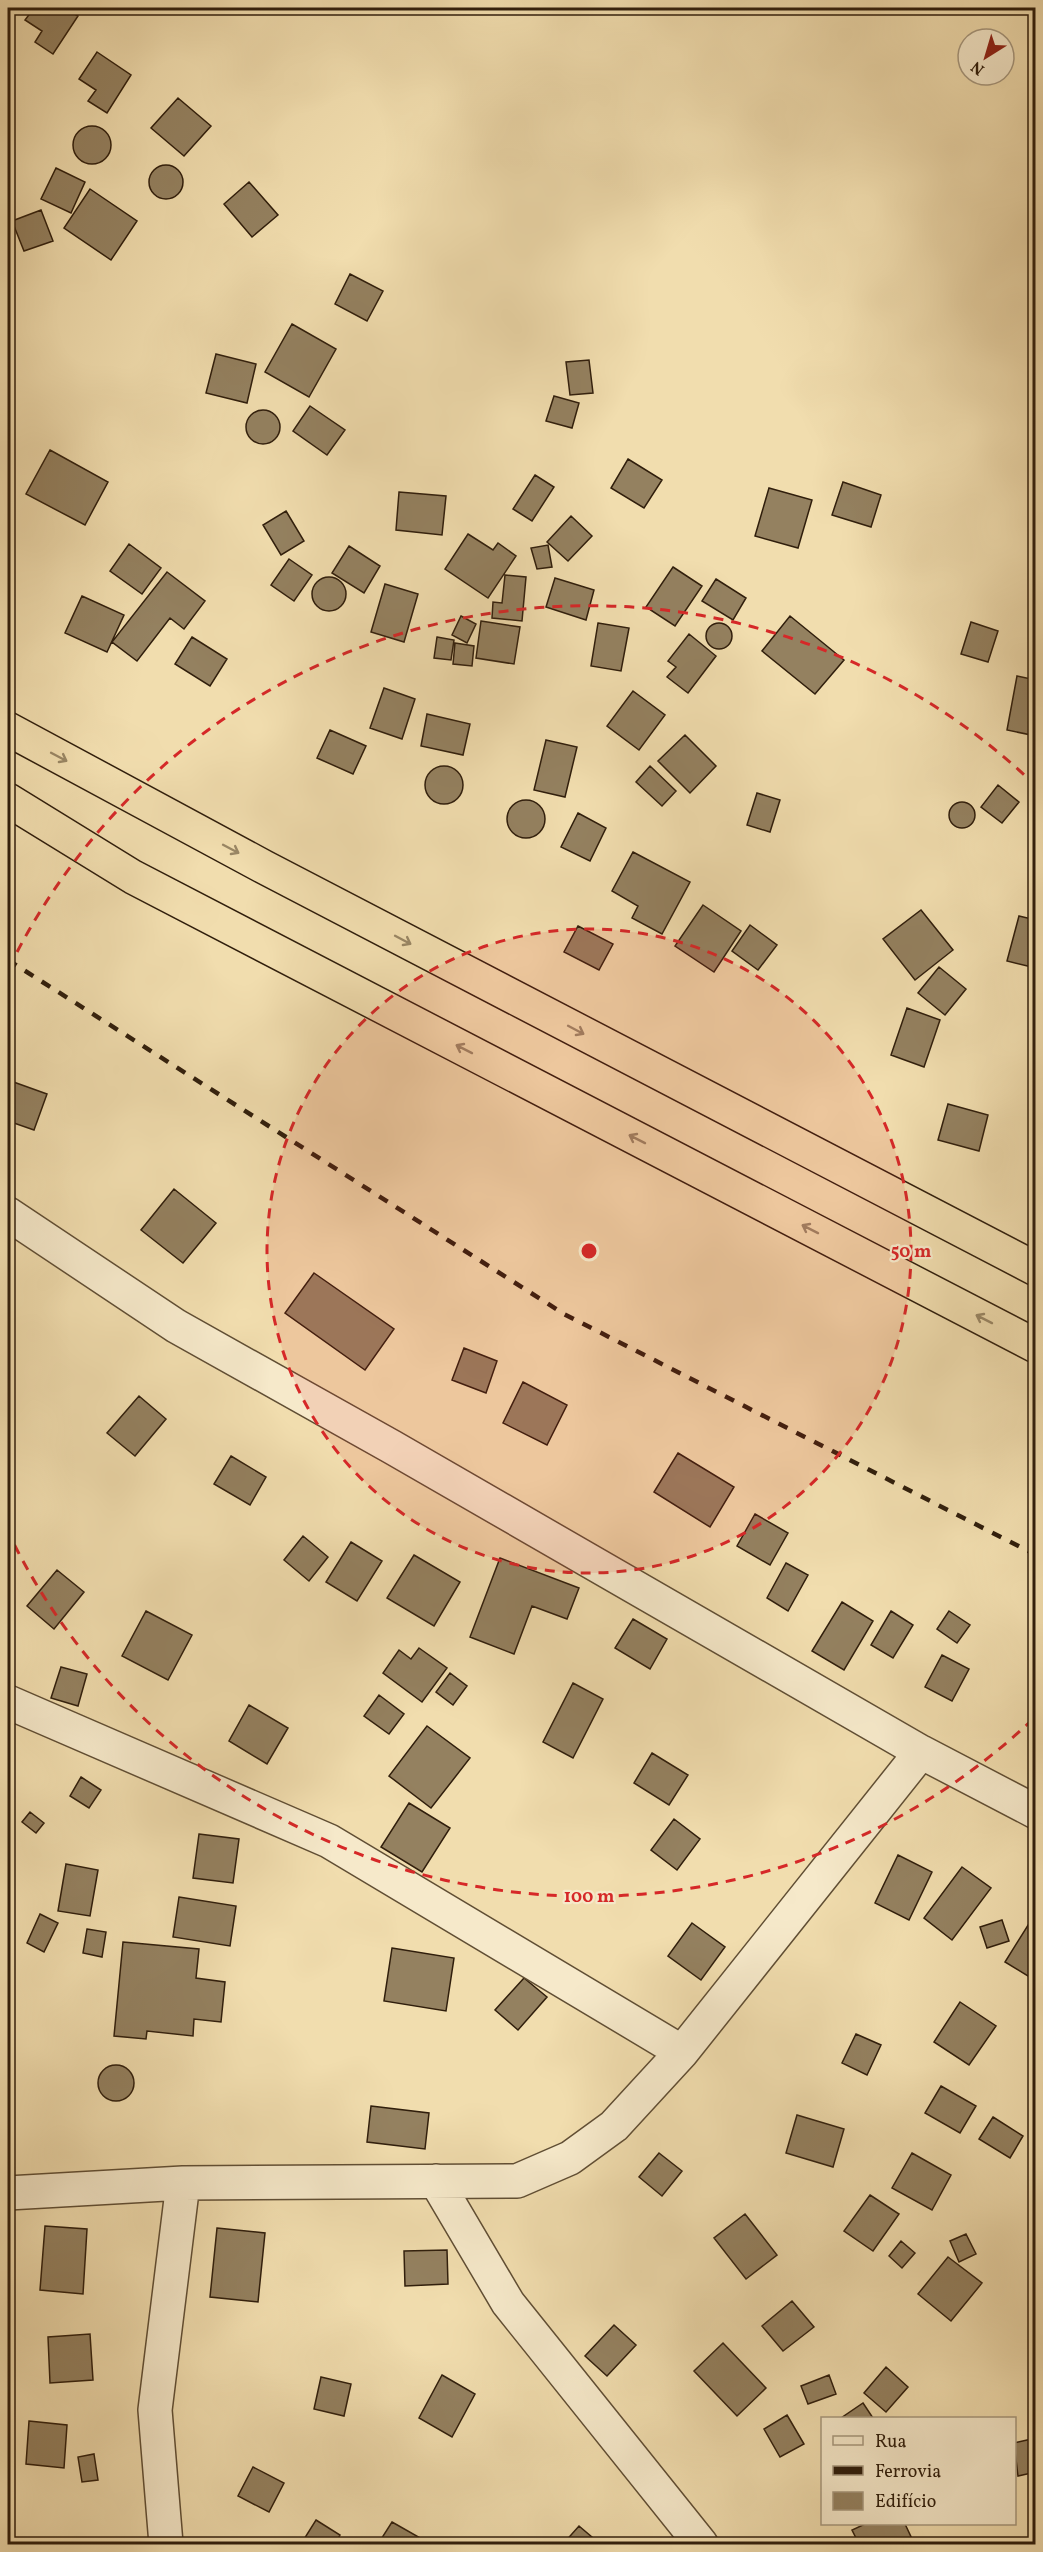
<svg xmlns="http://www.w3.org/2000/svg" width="1043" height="2552" font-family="Vollkorn,serif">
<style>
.building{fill:#948160;stroke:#301e0c;stroke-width:1.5}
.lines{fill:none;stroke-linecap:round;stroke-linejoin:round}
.minor-casing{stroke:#604e34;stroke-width:36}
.highway-casing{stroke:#301e0c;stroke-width:36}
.minor{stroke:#f6e9ca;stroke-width:33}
.highway{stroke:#f1ddae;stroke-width:33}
.rail{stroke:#301e0c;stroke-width:4.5;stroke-dasharray:10 10;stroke-linecap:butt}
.oneway{stroke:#9a8765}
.ring{fill:none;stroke:#d62828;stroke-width:3;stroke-dasharray:10 8}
.centre{fill:#d62828;stroke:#f6e9ca;stroke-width:3}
.ring-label{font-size:18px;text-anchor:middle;font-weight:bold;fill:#d62828;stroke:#f6e9ca;stroke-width:4.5;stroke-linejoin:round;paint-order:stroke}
</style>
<rect width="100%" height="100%" fill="#f1ddae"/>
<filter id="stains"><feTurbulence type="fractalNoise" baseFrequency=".00333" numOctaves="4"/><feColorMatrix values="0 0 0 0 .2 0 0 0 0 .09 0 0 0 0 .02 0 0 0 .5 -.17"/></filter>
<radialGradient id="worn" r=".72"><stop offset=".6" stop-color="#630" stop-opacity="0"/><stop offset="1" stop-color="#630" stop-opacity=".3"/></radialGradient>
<path class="building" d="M34,8H64L78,16L53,54L35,42L42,31L25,20Z
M97,52L131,75L107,113L88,101L96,90L79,79Z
M178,98L211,126L184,156L151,128Z
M73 145a19 19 0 1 1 38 0a19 19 0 1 1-38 0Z
M149 182a17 17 0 1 1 34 0a17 17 0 1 1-34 0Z
M56,168L85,182L71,213L41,199Z
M249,182L278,215L252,237L224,204Z
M90,189L137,221L111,260L64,228Z
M41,210L53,241L24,251L12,221Z
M350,274L383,291L367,321L335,304Z
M292,324L336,349L309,397L265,372Z
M216,354L256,364L247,403L206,393Z
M589,360L593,393L570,395L566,362Z
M554,396L579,403L572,428L546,421Z
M310,406L345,430L327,455L293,431Z
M246 427a17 17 0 1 1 34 0a17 17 0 1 1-34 0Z
M50,450L108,482L85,525L26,494Z
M628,459L662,480L644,508L611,488Z
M535,475L554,487L532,521L513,509Z
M843,482L881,495L871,527L832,515Z
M769,488L812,500L798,548L755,536Z
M399,492L446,496L442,535L396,530Z
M286,511L304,541L281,555L263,525Z
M571,516L592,536L568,561L547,542Z
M468,534L493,550L498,543L516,556L488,598L445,569Z
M129,544L161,568L142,594L110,571Z
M548,545L552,567L537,569L531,548Z
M349,546L380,566L364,593L332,573Z
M289,559L312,575L294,601L271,585Z
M673,567L702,586L675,626L646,607Z
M167,572L205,601L184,629L170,618L137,661L112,642Z
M505,575L526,577L522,621L492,618L493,602L502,603Z
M312 594a17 17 0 1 1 34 0a17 17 0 1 1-34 0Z
M555,578L594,590L586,620L546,607Z
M716,579L746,598L733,620L702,601Z
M385,584L418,594L404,642L371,632Z
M82,596L124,615L107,652L65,633Z
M461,616L476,624L467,643L452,635Z
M790,616L844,660L815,694L762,651Z
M481,621L520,627L514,664L476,658Z
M971,622L998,631L988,662L961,654Z
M706 636a13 13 0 1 1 26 0a13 13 0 1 1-26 0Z
M598,623L629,628L621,671L591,666Z
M689,634L716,656L688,693L667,677L676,667L668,661Z
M192,637L227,659L210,686L175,664Z
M437,637L454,640L451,660L434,658Z
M455,643L474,646L472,666L453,664Z
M1017,676L1036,680V736L1007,730Z
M384,688L415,699L402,739L370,728Z
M633,691L665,715L639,750L607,726Z
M427,714L470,724L463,755L421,746Z
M330,730L366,746L353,774L317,758Z
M685,735L716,766L690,793L658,761Z
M546,740L577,747L565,797L534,790Z
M425 785a19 19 0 1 1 38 0a19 19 0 1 1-38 0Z
M650,766L676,791L662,806L636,782Z
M998,785L1019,802L1002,823L981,807Z
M757,793L780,800L770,832L747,825Z
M507 819a19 19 0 1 1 38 0a19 19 0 1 1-38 0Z
M949 815a13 13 0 1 1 26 0a13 13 0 1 1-26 0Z
M578,813L606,828L590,861L561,847Z
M633,852L690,882L662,934L632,918L638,906L612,891Z
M703,905L741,931L714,972L675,946Z
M921,910L953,950L915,980L883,939Z
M1019,916L1036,920V968L1007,961Z
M750,925L777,945L758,970L732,951Z
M578,926L613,944L599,970L564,952Z
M939,967L966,989L945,1015L918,993Z
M907,1008L940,1020L924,1067L891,1055Z
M8,1080L47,1094L34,1130L8,1121Z
M948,1104L988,1115L979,1151L938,1140Z
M174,1189L216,1223L183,1263L141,1230Z
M314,1273L394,1329L365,1370L285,1313Z
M464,1348L497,1361L486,1393L452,1380Z
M523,1382L567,1405L547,1445L503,1423Z
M139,1396L166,1419L135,1456L107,1433Z
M678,1453L734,1487L710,1527L654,1492Z
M231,1456L266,1477L250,1505L214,1484Z
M755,1514L788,1533L770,1565L737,1546Z
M303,1536L328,1557L309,1581L284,1560Z
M351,1542L382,1561L357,1601L326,1582Z
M414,1555L460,1582L434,1626L387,1598Z
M500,1558L579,1588L567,1619L532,1606L514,1654L470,1637Z
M786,1563L808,1575L788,1611L767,1598Z
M57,1570L84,1592L54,1629L27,1606Z
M842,1602L873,1621L844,1670L812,1651Z
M146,1611L192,1635L168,1680L122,1656Z
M891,1611L913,1625L893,1658L871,1645Z
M949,1611L970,1625L957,1643L937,1629Z
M633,1619L667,1639L650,1669L615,1648Z
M419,1648L447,1668L422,1702L383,1673L399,1650L411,1659Z
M942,1655L969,1669L952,1701L925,1687Z
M61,1667L87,1674L78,1706L51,1698Z
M450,1673L467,1686L453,1705L436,1692Z
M573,1683L603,1699L573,1758L543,1742Z
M379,1695L404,1714L389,1734L364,1716Z
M249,1705L288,1728L267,1764L229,1741Z
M427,1726L470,1758L431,1808L389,1776Z
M652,1753L688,1775L669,1805L634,1783Z
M81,1777L101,1790L89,1808L70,1796Z
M409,1803L450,1828L422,1872L381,1847Z
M30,1812L44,1823L36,1833L22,1822Z
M674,1819L700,1839L677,1870L651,1850Z
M199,1834L239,1839L233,1883L193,1878Z
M898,1855L932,1872L909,1920L875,1903Z
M66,1864L98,1870L90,1916L58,1911Z
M962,1867L991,1888L952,1940L924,1918Z
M179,1897L236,1906L230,1946L173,1937Z
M40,1914L58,1923L44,1952L27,1943Z
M1002,1920L1009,1941L987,1948L980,1927Z
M1030,1922L1036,1926V1981L1005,1962Z
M692,1923L725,1947L701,1980L668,1956Z
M87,1929L106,1932L102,1957L83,1953Z
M123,1942L199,1949L196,1978L225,1982L221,2022L194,2019L193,2036L147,2031L146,2039L114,2036Z
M392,1948L454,1958L446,2011L384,2001Z
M524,1978L547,1997L518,2030L495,2010Z
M960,2002L996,2026L969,2065L934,2042Z
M856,2034L881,2045L867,2075L842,2063Z
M98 2083a18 18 0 1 1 36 0a18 18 0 1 1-36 0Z
M941,2086L976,2106L960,2133L925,2113Z
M371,2106L429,2113L425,2149L367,2142Z
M797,2115L844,2129L833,2167L786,2153Z
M993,2117L1023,2136L1010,2158L979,2139Z
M659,2153L682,2171L662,2196L639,2177Z
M912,2153L951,2175L932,2210L892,2188Z
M870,2195L899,2214L873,2251L844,2231Z
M745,2214L777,2255L746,2279L714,2238Z
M45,2226L87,2229L83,2294L40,2290Z
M217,2228L265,2233L258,2302L210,2297Z
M966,2234L976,2254L959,2262L950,2241Z
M901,2241L915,2253L902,2268L889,2256Z
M447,2250L448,2284L405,2286L404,2251Z
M948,2257L982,2283L951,2321L918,2294Z
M792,2301L814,2327L783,2351L762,2326Z
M614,2325L636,2345L607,2376L585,2356Z
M90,2334L93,2380L50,2383L48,2337Z
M723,2343L766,2388L737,2416L694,2371Z
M886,2367L908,2387L886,2412L864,2393Z
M442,2375L475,2394L452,2437L419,2418Z
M829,2375L836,2394L808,2404L801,2386Z
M321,2377L351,2384L344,2416L314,2409Z
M863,2403L873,2418H841Z
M787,2415L804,2444L780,2457L764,2429Z
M29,2421L67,2425L64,2468L26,2464Z
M1036,2438V2472L1018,2476L1014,2443Z
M94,2454L98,2480L82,2482L78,2457Z
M253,2467L284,2483L269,2512L238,2496Z
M316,2520L340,2535L335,2544H301Z
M392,2522L429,2543L378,2544Z
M865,2524H905L914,2543L859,2544L852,2530Z
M579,2526L599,2543L598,2544H563Z"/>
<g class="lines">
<g class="minor-casing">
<path id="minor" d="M8,1214L176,1326L392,1447L921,1752L1036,1812
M8,1702L329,1841L682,2052
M436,2181L508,2303L701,2544
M8,2193L183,2183L517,2181L570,2158L614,2126L682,2052L921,1752
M166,2544L155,2410L183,2183"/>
</g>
<g class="highway-casing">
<path id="highway" d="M8,729L264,867L1036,1269
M8,800L133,877L1036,1346"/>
</g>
<use href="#minor" class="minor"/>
<use href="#highway" class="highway"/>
<path class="rail" d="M8,960L564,1314L1036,1555"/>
</g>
<defs><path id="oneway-shaft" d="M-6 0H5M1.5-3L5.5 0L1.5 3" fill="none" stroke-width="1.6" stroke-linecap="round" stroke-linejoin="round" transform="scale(1.5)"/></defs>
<g class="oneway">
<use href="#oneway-shaft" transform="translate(59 757) rotate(28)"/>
<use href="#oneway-shaft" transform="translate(231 849) rotate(28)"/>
<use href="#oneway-shaft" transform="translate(403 940) rotate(28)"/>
<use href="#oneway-shaft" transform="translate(576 1030) rotate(28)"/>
<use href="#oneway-shaft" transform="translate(464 1049) rotate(-153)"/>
<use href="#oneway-shaft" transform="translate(637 1139) rotate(-153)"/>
<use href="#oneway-shaft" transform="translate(810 1229) rotate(-153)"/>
<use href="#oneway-shaft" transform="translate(984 1319) rotate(-153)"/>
</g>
<circle cx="589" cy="1251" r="322" fill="#d62828" fill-opacity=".12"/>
<g class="ring">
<circle cx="589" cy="1251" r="322"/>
<path d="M1033 1719A645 645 0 0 1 9 1534M9 968A645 645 0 0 1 1033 783"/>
</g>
<circle cx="589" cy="1251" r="9" class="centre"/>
<g class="ring-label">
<text x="911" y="1257">50 m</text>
<text x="589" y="1902">100 m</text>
</g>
<rect width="1043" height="2552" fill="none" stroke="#f1ddae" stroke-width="30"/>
<rect x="9" y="9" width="1025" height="2534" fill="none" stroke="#301e0c" stroke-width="3"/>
<rect x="15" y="15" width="1013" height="2522" fill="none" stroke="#301e0c" stroke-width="1.5"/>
<rect x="821" y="2417" width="195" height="108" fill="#f6e9ca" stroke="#a7987e" stroke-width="1.5"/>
<rect x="833" y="2436" width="30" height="9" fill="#f6e9ca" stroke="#a7987e" stroke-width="1.5"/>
<text x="875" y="2447" font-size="18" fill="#301e0c">Rua</text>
<rect x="833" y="2466" width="30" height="9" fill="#301e0c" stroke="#a7987e" stroke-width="1.5"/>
<text x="875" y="2477" font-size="18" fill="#301e0c">Ferrovia</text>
<rect x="833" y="2492" width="30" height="18" fill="#948160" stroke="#a7987e" stroke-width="1.5"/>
<text x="875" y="2507" font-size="18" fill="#301e0c">Edifício</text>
<g transform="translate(986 57) rotate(217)"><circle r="28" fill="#f6e9ca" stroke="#a7987e" stroke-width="1.5"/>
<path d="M0-4.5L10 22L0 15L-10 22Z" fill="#8f2418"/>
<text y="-9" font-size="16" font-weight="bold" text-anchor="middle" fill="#301e0c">N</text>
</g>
<rect width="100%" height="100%" filter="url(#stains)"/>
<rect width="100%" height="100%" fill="url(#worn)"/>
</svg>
